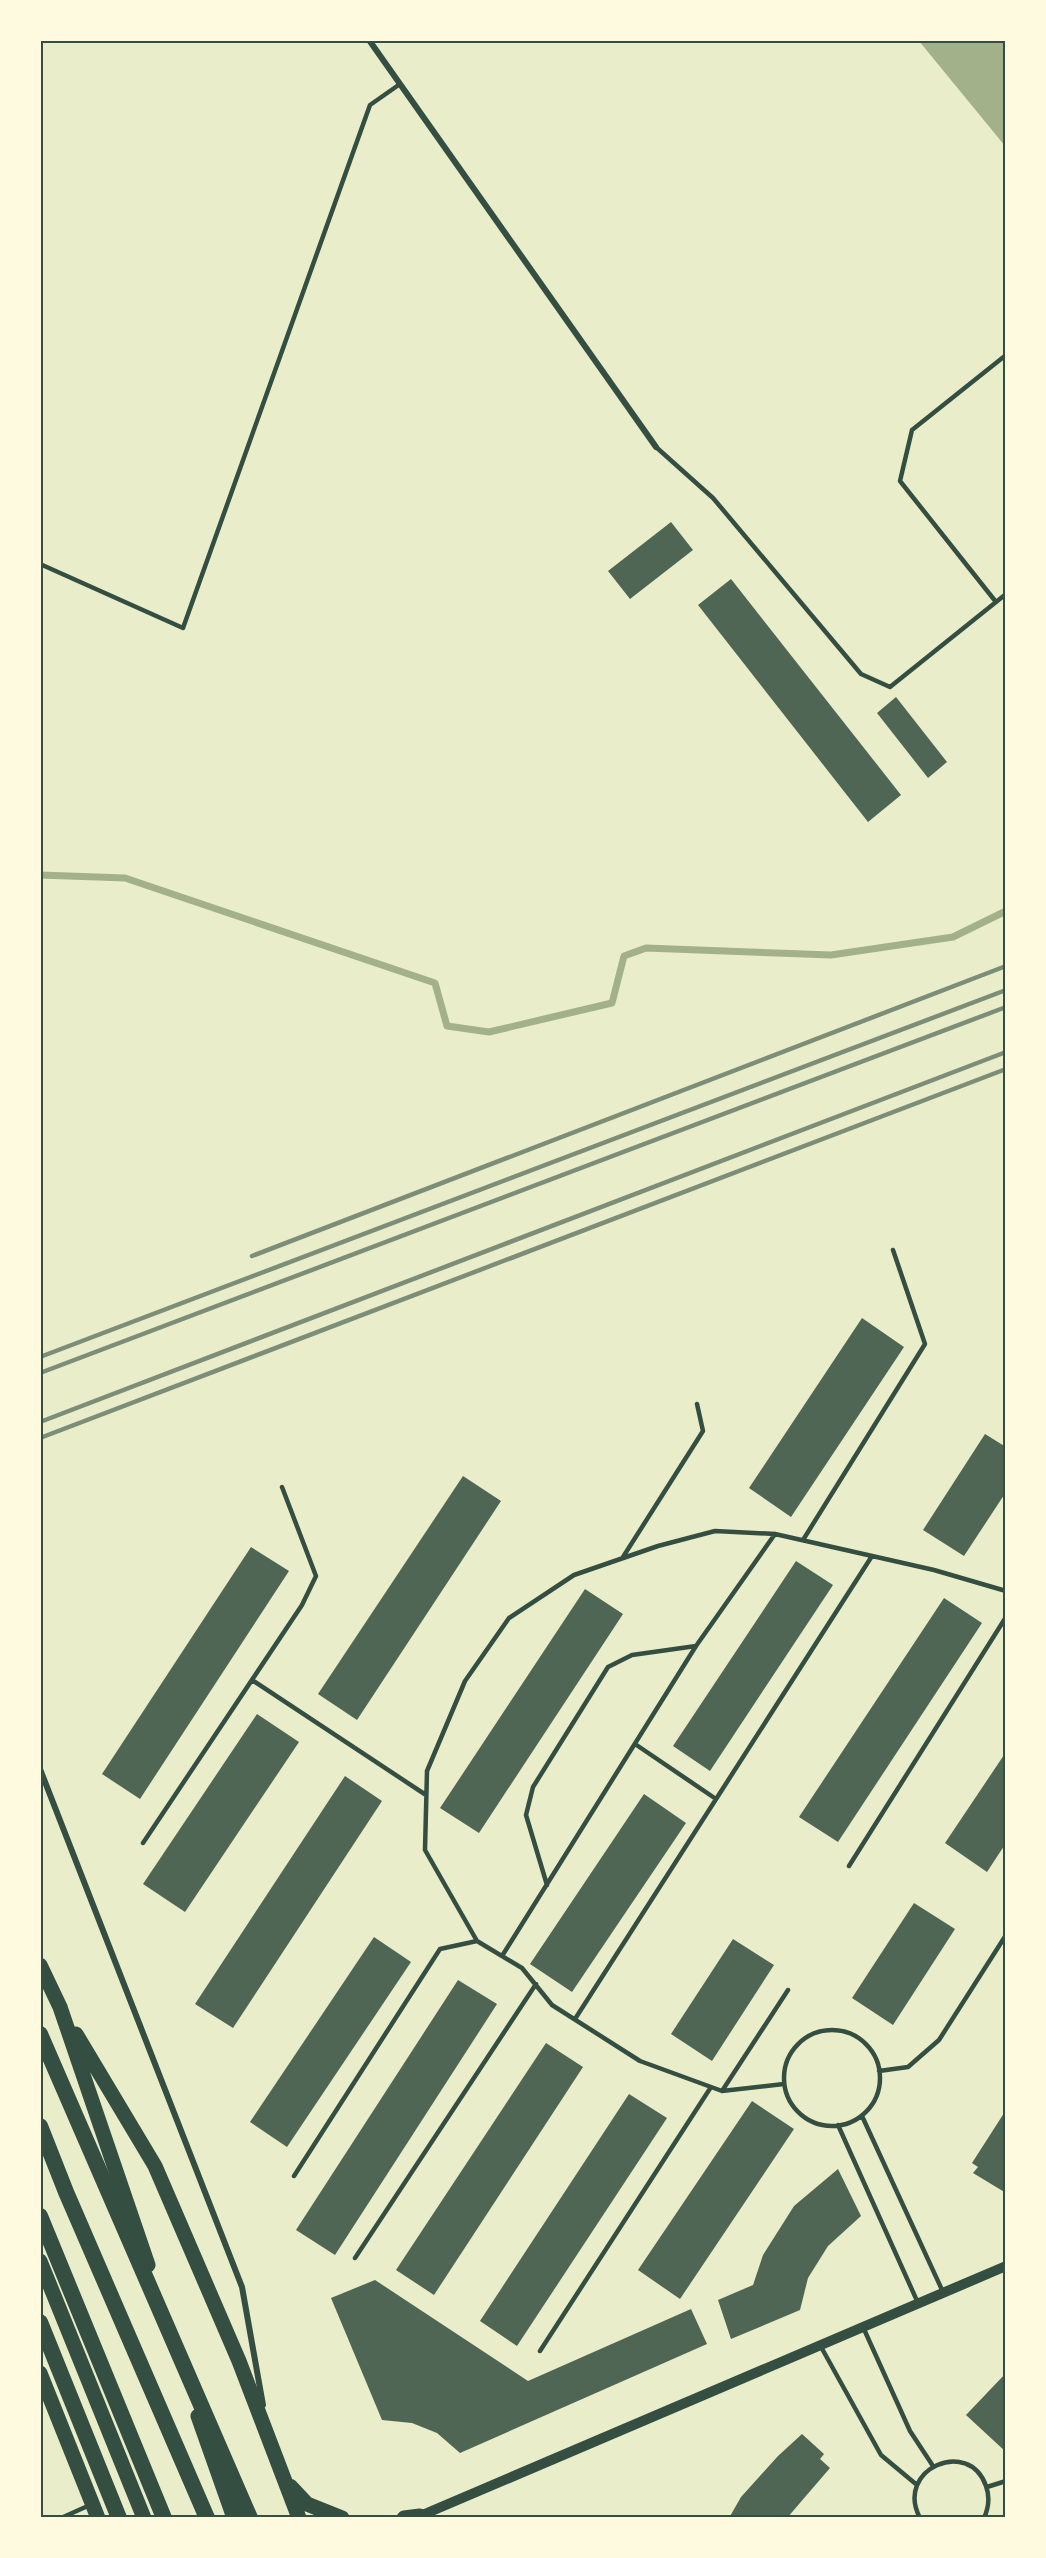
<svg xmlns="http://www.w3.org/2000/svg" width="1046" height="2558" font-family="'IBM Plex Serif',serif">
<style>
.water{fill:#a3b18a}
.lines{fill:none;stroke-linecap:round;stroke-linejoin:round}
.stream{stroke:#a3b18a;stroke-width:7}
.building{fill:#4f6655}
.service{stroke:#344e41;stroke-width:4.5}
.minor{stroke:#344e41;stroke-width:6}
.tertiary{stroke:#344e41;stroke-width:10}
.primary{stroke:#344e41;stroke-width:15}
.trunk{stroke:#344e41;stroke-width:16}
.rail{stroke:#7c8e77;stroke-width:4.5}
.neatline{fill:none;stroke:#344e41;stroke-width:2}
</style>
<rect width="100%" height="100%" fill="#e9edc9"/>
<path class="water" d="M919,41H1005V146Z"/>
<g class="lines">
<path class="stream" d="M40,875L125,878L435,983L447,1026L489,1032L612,1003L624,956L646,948L831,955L953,937L1006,911"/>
</g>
<path class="building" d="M671,522L693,550L630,599L608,571Z
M731,579L901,795L868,822L698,605Z
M896,697L947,762L928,778L877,713Z
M862,1318L904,1347L791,1517L749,1488Z
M985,1434L1006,1447V1492L964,1556L923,1530Z
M463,1476L501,1501L357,1720L318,1694Z
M251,1547L289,1571L140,1799L102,1774Z
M796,1561L833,1585L710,1771L673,1746Z
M585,1589L623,1614L479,1833L440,1808Z
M944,1598L982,1623L838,1842L799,1817Z
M257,1714L299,1742L185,1912L143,1884Z
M1006,1752V1843L987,1872L945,1843Z
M345,1776L382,1801L233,2028L195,2004Z
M644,1794L686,1823L572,1992L530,1964Z
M914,1903L955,1929L893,2025L852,1998Z
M374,1937L411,1962L287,2147L250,2122Z
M733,1939L774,1965L712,2061L671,2034Z
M458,1980L497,2004L335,2255L296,2230Z
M546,2043L583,2067L434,2295L396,2270Z
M629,2094L667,2118L517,2346L480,2321Z
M752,2101L794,2129L680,2299L638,2270Z
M1006,2110V2193L973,2173L978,2167L972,2163Z
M838,2169L861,2216L828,2246L808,2278L800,2310L731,2339L718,2300L753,2285L763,2255L794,2206Z
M375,2280L528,2381L691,2309L707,2344L460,2453L437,2433L412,2423L382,2420L331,2298Z
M1006,2373V2452L966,2415Z
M802,2434L824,2454L820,2459L830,2468L787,2518H729L741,2497L778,2456Z"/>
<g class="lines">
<path class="service" d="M656,447L713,498L861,674L890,687L1006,594
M40,564L183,628L370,105L400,84
M996,602L900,481L912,430L1006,355
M803,1540L925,1344L893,1250
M623,1557L703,1431L697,1404
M252,1680L426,1795
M635,1744L716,1799
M143,1843L302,1605L316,1576L282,1487
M849,1866L1006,1617
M547,1885L526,1815L533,1787L608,1667L632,1655L696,1646
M477,1941L425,1850L427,1771L465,1681L509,1618L574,1575L658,1546L715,1531L775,1534L934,1570L1006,1591
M502,1956L696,1646L775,1534
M575,2019L872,1556
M784 2078a48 48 0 1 1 96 0a48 48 0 1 1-96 0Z
M879,2071L908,2067L939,2040L1006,1935
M722,2091L788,1990
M862,2116L943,2292
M838,2125L918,2303
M294,2176L440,1949L477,1941L522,1968L552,2005L640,2061L722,2091L784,2084
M355,2258L536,1984
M863,2327L910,2431L933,2466
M820,2345L881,2455L917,2485
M540,2351L711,2087
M987,2487L1006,2481
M61,2518L90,2505
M920,2518C894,2469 969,2437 986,2486C990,2497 989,2507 984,2518"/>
<path class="minor" d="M369,40L656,447
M40,1769L242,2287L263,2405"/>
<path class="tertiary" d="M420,2516L1006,2266"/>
<path class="primary" d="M40,1965L60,2007L148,2265
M76,2034L155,2166L239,2361L299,2518
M40,2261L144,2518
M40,2373L98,2518
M198,2416L234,2518
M290,2486L307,2504L342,2518
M404,2518L420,2516"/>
<path class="trunk" d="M40,2034L250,2518
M40,2126L66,2192L207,2518
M40,2216L164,2518
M40,2322L119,2518"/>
<path class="rail" d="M252,1256L1006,966
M40,1357L1006,990
M40,1373L1006,1007
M40,1422L1006,1052
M40,1438L1006,1069"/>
</g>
<rect width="1046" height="2558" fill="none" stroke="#fefae0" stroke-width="84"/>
<rect x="42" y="42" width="962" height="2474" class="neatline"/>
</svg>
